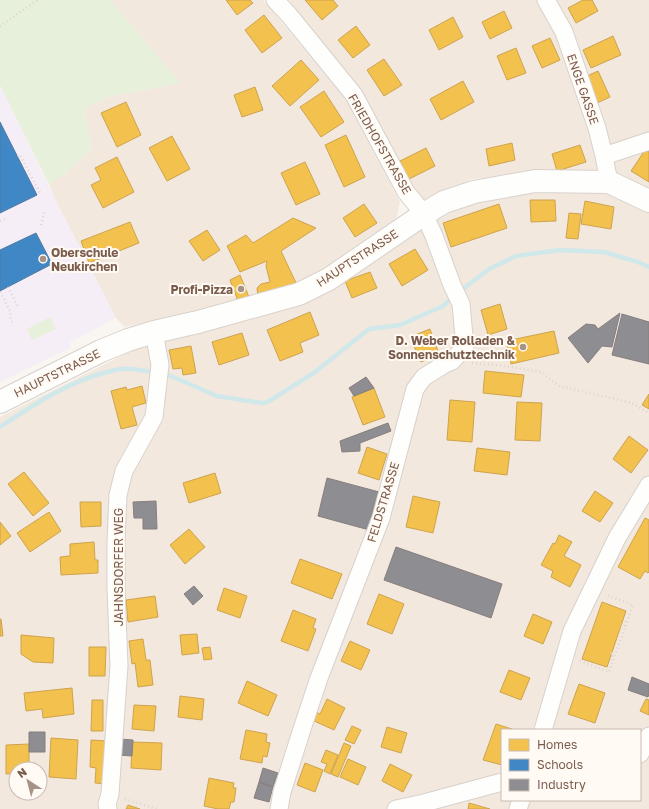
<svg xmlns="http://www.w3.org/2000/svg" width="649" height="809" font-family="'Golos Text',sans-serif">
<style>
.residential{fill:#f2e8de;fill-rule:evenodd}
.education{fill:#f6eef6}
.green{fill:#e7f0db}
.homes{fill:#f2c14e;stroke:#cea34e}
.schools{fill:#3f88c5;stroke:#517ba1}
.industry{fill:#8d8d92;stroke:#877e7d}
.lines{fill:none;stroke-linecap:round;stroke-linejoin:round}
.stream{stroke:#d0e8ea;stroke-width:4.5}
.street-casing{stroke:#d7d1cb;stroke-width:19}
.secondary-casing{stroke:#d9d2cb;stroke-width:24}
.path{stroke:#dcd5d0;stroke-width:2.5;stroke-dasharray:1 3;stroke-linecap:butt}
.street{stroke:#fefefd;stroke-width:17}
.secondary{stroke:#fefefd;stroke-width:22}
.poi-dot{fill:#a69286;stroke:#fffaf3;stroke-width:1.5}
.labels{text-anchor:middle;dominant-baseline:central;stroke-width:4;stroke-linejoin:round;paint-order:stroke}
.street-label{font-size:12px;fill:#7a5c4d;stroke:#fffaf3}
.poi-label{font-size:12px;font-weight:bold;fill:#7a5c4d;stroke:#fffaf3;text-anchor:end}
</style>
<rect width="100%" height="100%" fill="#f9f5f0"/>
<path class="residential" d="M110,0H263L347,101L400,202L396,220L296,288L125,327L116,318L56,201L49,184L65,174L92,148L84,109L107,97L180,83Z
M289,0H649V809H0V417L153,340L232,323L431,219L508,193L603,191L597,171L471,179L417,211L368,107ZM502,730H640V800H502ZM16,769H40V793H16Z"/>
<path class="education" d="M0,85L56,201L116,318L92,331L70,342L71,348L0,382Z"/>
<path class="green" d="M0,0H110L180,83L107,97L84,109L92,148L65,174L49,184L0,85Z
M50,317L56,329L32,340L27,329Z"/>
<path class="homes" d="M226,0H250L253,3L237,15Z
M305,0H333L338,6L322,20Z
M583,0H592L598,11L576,23L568,8Z
M504,11L512,28L490,39L482,22Z
M264,15L282,38L262,53L245,30Z
M453,17L463,37L439,50L429,30Z
M356,26L370,45L353,58L338,40Z
M613,36L621,55L591,68L583,50Z
M550,38L560,60L542,68L532,46Z
M516,48L526,73L507,80L497,56Z
M384,59L402,85L384,96L367,70Z
M301,60L319,80L290,106L272,86Z
M598,71L610,97L597,103L585,77Z
M463,81L474,102L441,120L430,99Z
M255,87L263,110L242,117L234,95Z
M324,91L344,122L321,137L300,107Z
M126,102L141,135L117,147L101,113Z
M346,135L365,177L344,187L325,145Z
M172,136L190,169L167,181L149,148Z
M512,143L515,160L489,166L486,149Z
M580,145L586,162L557,171L552,154Z
M426,148L435,166L403,182L394,164Z
M645,150L649,152V182L631,171Z
M117,157L134,192L103,208L91,185L101,180L95,168Z
M305,162L320,194L296,205L281,173Z
M530,200H555L556,221L531,222Z
M585,201L614,207L611,229L581,224Z
M364,204L377,223L355,237L343,218Z
M499,204L507,228L451,247L443,223Z
M569,213L581,214L578,239L566,238Z
M293,218L316,228L281,251L297,285L258,296L257,288L261,284L270,282L266,266L267,261L240,272L227,246L246,235L253,243Z
M130,222L139,243L89,263L81,241Z
M207,230L220,250L203,261L189,241Z
M415,249L428,270L402,286L389,264Z
M370,272L377,288L352,298L345,281Z
M240,275L249,297L238,301L230,280Z
M500,304L507,329L488,335L481,310Z
M310,312L319,335L300,343L303,352L280,361L267,330Z
M430,329L439,354L421,362L410,337Z
M554,331L559,353L511,364L506,341Z
M242,333L249,355L219,365L212,342Z
M191,346L196,373L183,375L182,368L173,369L169,350Z
M485,371L524,375L521,397L483,393Z
M142,386L146,403L132,407L137,425L121,429L111,391L126,387L127,390Z
M374,388L385,417L363,425L352,397Z
M649,394V409L642,405Z
M450,400L475,402L472,442L447,440Z
M517,402L542,403L540,441L515,440Z
M629,436L648,450L631,473L613,459Z
M367,447L387,454L379,480L358,473Z
M477,448L510,452L507,475L474,471Z
M24,472L49,503L33,516L8,484Z
M215,473L221,493L189,503L183,483Z
M595,491L613,503L600,522L582,511Z
M413,496L440,502L433,533L406,527Z
M80,502H101V526L81,527Z
M49,512L61,531L30,552L17,533Z
M645,518L649,520V572L648,573L645,571L640,579L618,567Z
M0,522L11,536L0,545Z
M189,529L205,547L185,564L170,545Z
M559,535L572,542L564,556L581,565L570,587L551,577L553,571L541,565L553,543L555,544Z
M94,542L95,560H98V573L61,575L60,557L70,556V544Z
M300,559L342,574L332,599L291,583Z
M224,588L247,596L240,618L217,610Z
M379,594L404,604L392,634L367,624Z
M155,596L158,617L128,622L126,600Z
M602,602L626,611L607,667L582,659Z
M293,610L316,619L313,628L316,629L308,651L281,641Z
M533,614L552,622L543,644L524,636Z
M0,619H1L3,636H0Z
M197,634L199,653L182,655L180,635Z
M21,635L54,638L53,663L33,662L21,654Z
M143,639L146,660H150L153,685L138,687L135,663L132,664L129,641Z
M350,641L370,650L361,670L341,661Z
M89,647H106L105,676H89Z
M210,647L212,659L204,660L202,648Z
M509,670L530,678L521,700L500,692Z
M247,681L277,695L268,716L238,703Z
M579,684L605,693L595,723L568,714Z
M72,688L74,714L43,718L42,709L26,711L24,693Z
M180,696L204,699L202,720L178,717Z
M327,699L345,708L334,730L312,720L316,712L320,714Z
M646,699L649,700V715L640,711Z
M92,700H103V731H91Z
M134,705L156,706L154,731L132,729Z
M496,724L515,730H502V765L483,760Z
M352,726L361,730L354,744L345,740Z
M387,727L407,733L401,753L381,747Z
M246,730L267,734L266,742L270,743L267,757L263,756L262,763L240,759Z
M51,738L78,740L76,779L49,777Z
M91,740L108,741L107,784L95,783L96,768L90,767Z
M132,742L162,743L161,770L131,768Z
M344,743L351,746L338,777L331,774Z
M29,744V769H16V773L6,774V745Z
M326,750L338,755L330,774L324,771L327,764L321,762Z
M348,759L366,767L358,785L340,777Z
M305,763L323,770L315,792L297,785Z
M390,764L412,775L403,792L382,781Z
M209,778L234,783L233,788H236L234,802H231L229,809H218L204,806Z
M469,803L490,809H468Z
M128,805L140,809H126Z"/>
<path class="schools" d="M0,122L37,195L0,213Z
M36,233L52,264L0,291V250Z"/>
<path class="industry" d="M620,313L612,347L602,346L588,363L568,338L586,324L595,325L598,329Z
M622,314L649,322V364L612,355Z
M366,377L374,388L354,396L349,388Z
M388,423L391,431L360,443V451L342,452L340,441Z
M327,478L383,493L373,531L318,516Z
M156,501L157,529H143V518H134L133,502Z
M396,547L502,584L491,618L384,580Z
M194,586L203,596L193,605L184,594Z
M632,677L649,684V694L648,697L628,690Z
M29,732H45V752H29Z
M119,739L133,740L132,756L118,755Z
M263,768L278,773L273,787L259,782Z
M259,782L273,787L269,802L254,798Z"/>
<g class="lines">
<path class="stream" d="M459,292L489,269L516,256L560,250L604,252L638,262L649,267
M163,374L171,376L217,396L255,402L264,403L271,400L315,372L369,329L400,325L443,306L453,297
M0,427C33,405 68,382 107,372C112,371 117,369 122,369C132,368 146,371 156,373"/>
<g class="street-casing">
<path id="street" d="M275,0L289,15L354,95L406,192L424,214L434,236L452,285L461,304L465,347L452,361L445,364L424,377L415,389L381,518L319,678L303,726L282,792L279,809
M546,0L564,32L597,128L604,156L609,182
M604,156L649,141
M543,730L572,631L617,538L649,485
M640,754L649,736
M108,809L107,804L110,794L119,666L116,588V543L118,495L124,471L154,417L160,365L154,332
M396,809L424,803L502,782
M518,809L521,800"/>
</g>
<g class="secondary-casing">
<path id="secondary" d="M0,402L101,351L128,340L154,332L198,322L299,294L329,279L424,214L444,202L474,192L535,181L609,182L649,201"/>
</g>
<path class="path" d="M0,26L38,0
M18,157L20,155L40,193
M0,221L5,219
M41,225L45,210
M8,287L18,307
M0,292L10,311L11,320L13,323
M472,363L505,366L541,372L559,386L632,403L649,413
M621,626L624,627L626,621H628
M611,653L613,654L611,661H613
M580,661L609,672L633,605L607,595
M125,799L157,809"/>
<use href="#street" class="street"/>
<use href="#secondary" class="secondary"/>
</g>
<g class="poi-dot">
<circle cx="43" cy="259" r="4"/>
<circle cx="241" cy="289" r="4"/>
<circle cx="523" cy="347" r="4"/>
</g>
<g class="labels">
<g class="street-label">
<text transform="translate(583 89) rotate(71)">ENGE GASSE</text>
<text transform="translate(380 144) rotate(60)">FRIEDHOFSTRASSE</text>
<text transform="translate(357 258) rotate(-33)">HAUPTSTRASSE</text>
<text transform="translate(57 373) rotate(-26)">HAUPTSTRASSE</text>
<text transform="translate(383 502) rotate(-73)">FELDSTRASSE</text>
<text transform="translate(118 567) rotate(-90)">JAHNSDORFER WEG</text>
</g>
<g class="poi-label">
<text x="51" y="252" text-anchor="start">Oberschule<tspan x="51" dy="14">Neukirchen</tspan></text>
<text x="233" y="289">Profi-Pizza</text>
<text x="515" y="340">D. Weber Rolladen &amp;<tspan x="515" dy="14">Sonnenschutztechnik</tspan></text>
</g>
</g>
<rect x="501" y="729" width="140" height="72" fill="#fffaf3" stroke="#cabbb1"/>
<rect x="509" y="739" width="20" height="12" fill="#f2c14e" stroke="#cabbb1"/>
<text x="537" y="749" font-size="12" fill="#7a5c4d">Homes</text>
<rect x="509" y="759" width="20" height="12" fill="#3f88c5" stroke="#cabbb1"/>
<text x="537" y="769" font-size="12" fill="#7a5c4d">Schools</text>
<rect x="509" y="779" width="20" height="12" fill="#8d8d92" stroke="#cabbb1"/>
<text x="537" y="789" font-size="12" fill="#7a5c4d">Industry</text>
<g transform="translate(28 781) rotate(324)"><circle r="19" fill="#fffaf3" stroke="#cabbb1"/>
<path d="M0-3L7 15L0 10L-7 15Z" fill="#a69286"/>
<text y="-6" font-size="11" font-weight="bold" text-anchor="middle" fill="#7a5c4d">N</text>
</g>
</svg>
